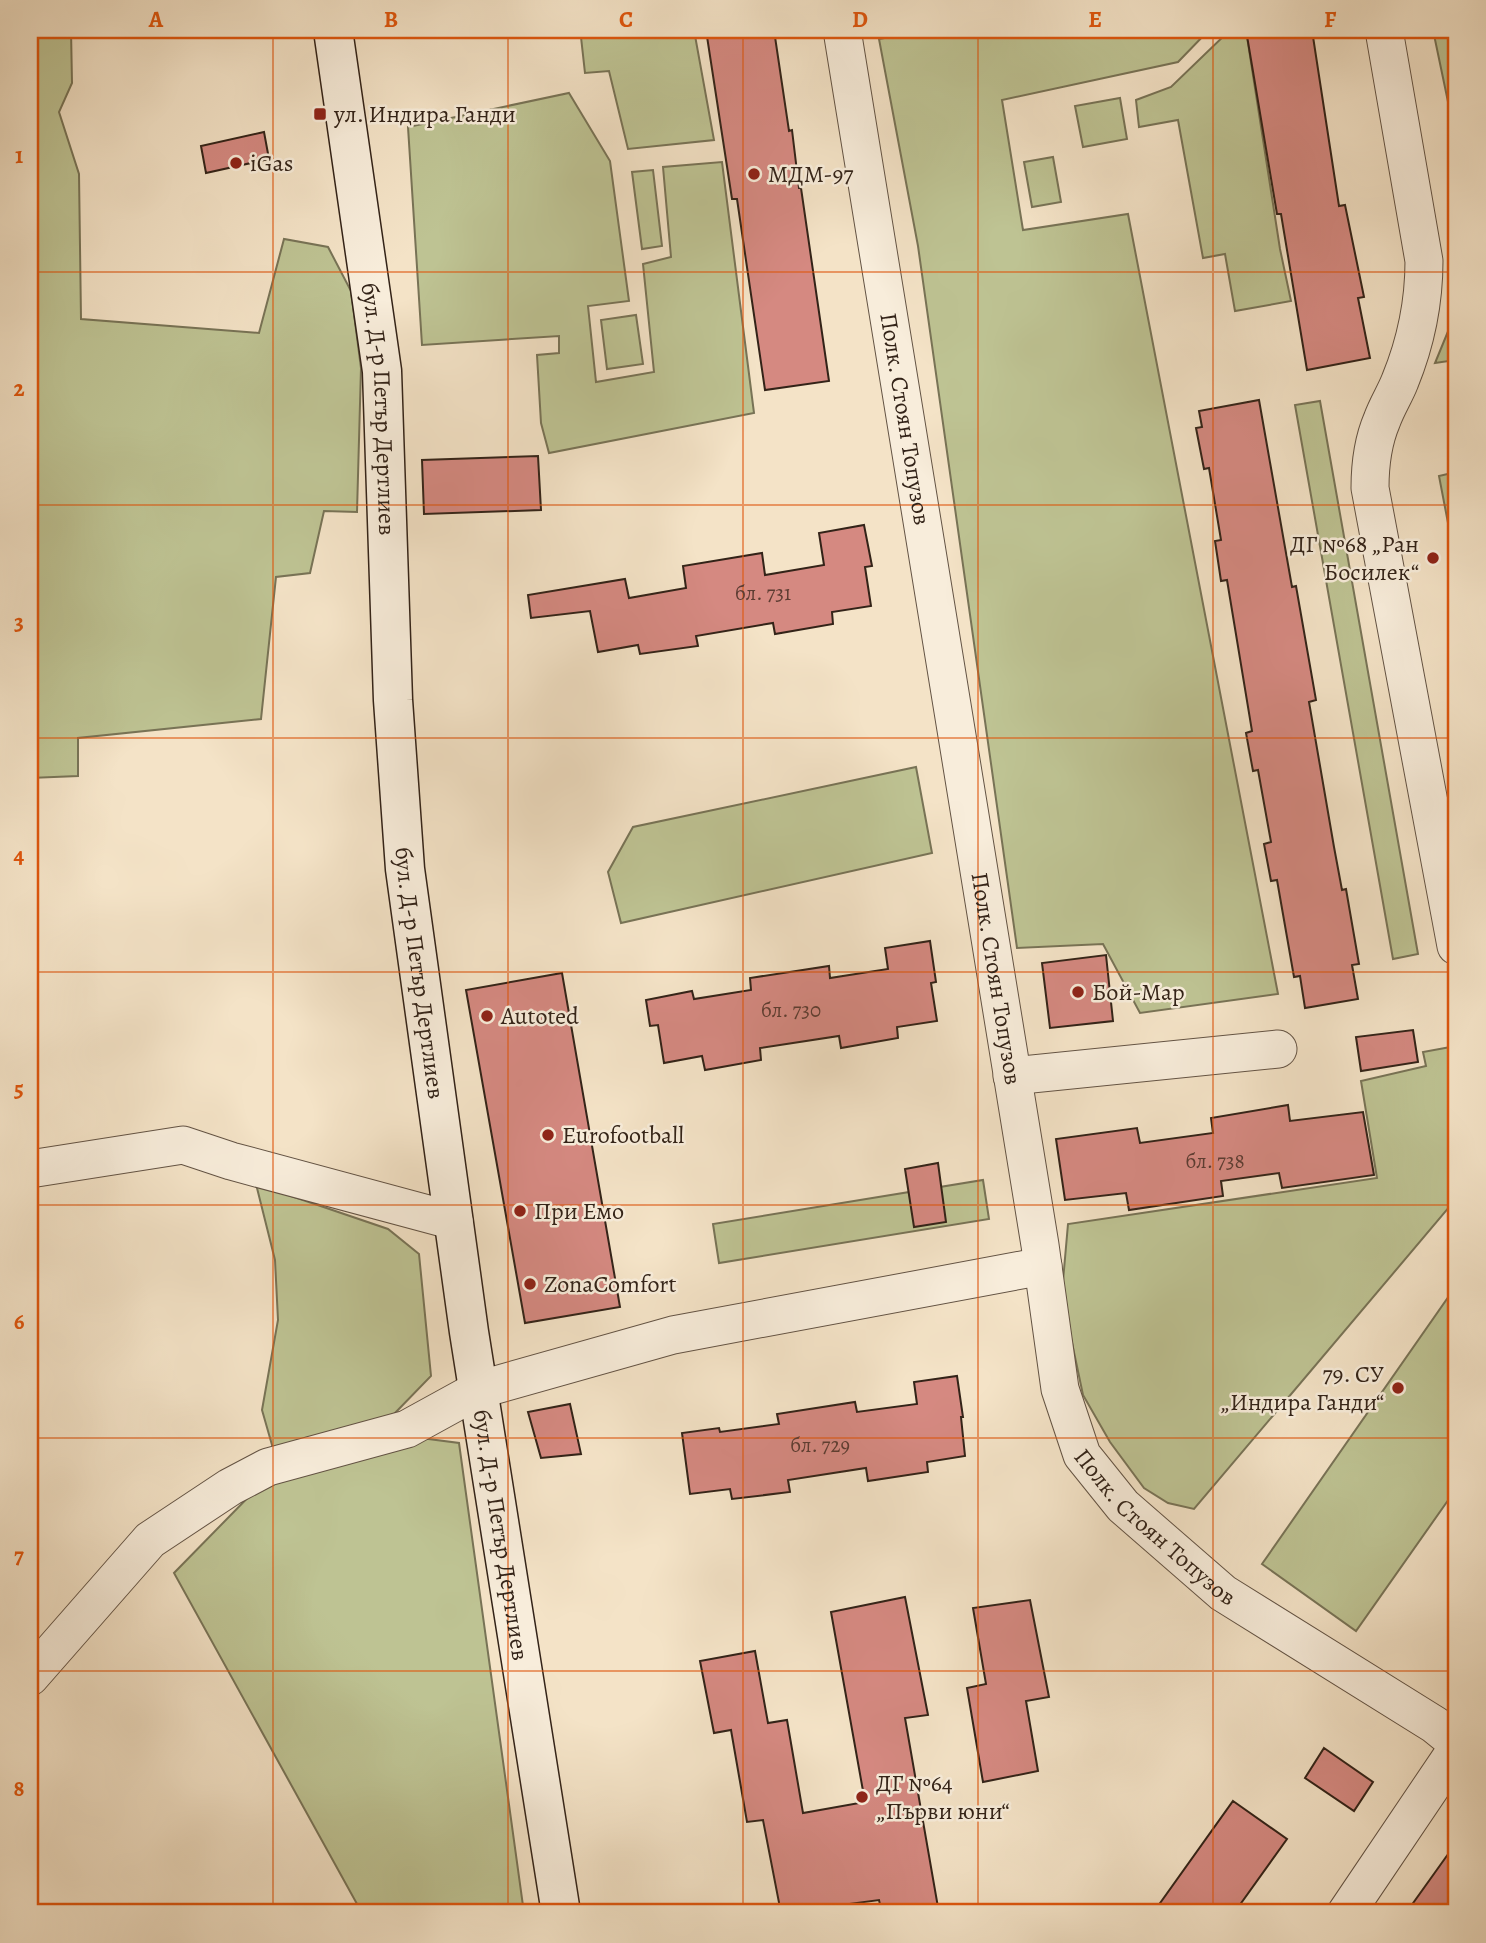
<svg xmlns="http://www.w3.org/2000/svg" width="1486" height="1943" font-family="Alegreya,serif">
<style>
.green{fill:#bec393;stroke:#787356;stroke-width:2}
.building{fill:#d58981;stroke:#332318;stroke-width:2}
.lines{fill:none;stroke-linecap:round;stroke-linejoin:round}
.minor-casing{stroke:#635344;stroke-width:39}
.secondary-casing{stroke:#332318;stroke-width:41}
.minor{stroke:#f8eddb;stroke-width:37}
.secondary{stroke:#f8eddb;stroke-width:38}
.grid{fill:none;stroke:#df560d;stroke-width:2;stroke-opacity:0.55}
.poi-dot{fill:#8f2418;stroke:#f8eddb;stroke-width:2.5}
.labels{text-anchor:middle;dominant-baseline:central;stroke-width:5;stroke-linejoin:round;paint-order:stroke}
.number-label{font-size:21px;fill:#5c3c32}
.poi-label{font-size:24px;fill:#332318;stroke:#f8eddb;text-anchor:start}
.street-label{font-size:24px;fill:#332318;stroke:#f8eddb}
.neatline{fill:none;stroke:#df560d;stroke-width:2.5}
.grid-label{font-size:23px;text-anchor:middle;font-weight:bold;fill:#df560d}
</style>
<rect width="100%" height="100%" fill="#f4e3c7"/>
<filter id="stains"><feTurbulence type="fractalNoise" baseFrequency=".00286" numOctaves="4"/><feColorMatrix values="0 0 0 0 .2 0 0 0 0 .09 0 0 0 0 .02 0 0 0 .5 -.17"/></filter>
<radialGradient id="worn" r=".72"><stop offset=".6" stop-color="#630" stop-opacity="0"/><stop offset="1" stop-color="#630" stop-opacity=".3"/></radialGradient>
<path class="green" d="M30,30H71L72,83L59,112L79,174L81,319L259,333L284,239L328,247L351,291L361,368L357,512L324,511L310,573L276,577L261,719L78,738V776L30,778Z
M624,30H694L714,140L628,149L609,71L585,73L581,37Z
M929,30H1209L1178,62L1002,100L1023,230L1128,214L1278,994L1140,1013L1103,944L1017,948L918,246L879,39Z
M1230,30H1246L1280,249L1291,301L1235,311L1225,254L1203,258L1178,120L1139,127L1136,100L1171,87Z
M1433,30H1456V140Z
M569,93L610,161L629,301L588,306L596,382L654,372L643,264L671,257L663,167L722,162L754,413L549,453L541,423L537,355L559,353V336L422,345L408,127Z
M1120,98L1127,139L1083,147L1075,106Z
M1053,157L1061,202L1032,207L1024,162Z
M653,170L662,246L642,249L632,172Z
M1456,312V360L1435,363Z
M636,315L643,364L607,369L601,320Z
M1320,401L1418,954L1393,959L1295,405Z
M1456,472V549H1453L1439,476Z
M916,767L932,853L621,923L608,872L633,827Z
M1456,1046V1199L1194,1509L1168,1503L1144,1488L1110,1442L1083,1395L1071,1338L1063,1281L1068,1224L1377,1178L1361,1081L1426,1066L1423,1052Z
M983,1180L989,1219L719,1263L713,1224Z
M256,1184L388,1229L419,1254L431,1376L394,1414L274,1452L262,1410L278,1320L275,1260Z
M1456,1286V1489L1356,1631L1262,1564Z
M413,1437L459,1443L524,1913H362L174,1573L267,1478Z"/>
<path class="building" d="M706,30H774L789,131L792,130L799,188H801L829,381L765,390L737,199H732Z
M1246,30H1312L1339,206L1345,205L1364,297L1358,298L1370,358L1307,370L1281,214H1277Z
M264,132L269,159L206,173L201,146Z
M1259,400L1292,587L1296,586L1316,700L1309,702L1334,847L1342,890L1346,889L1359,964L1352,965L1358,999L1305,1008L1300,976L1294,977L1277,880L1271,881L1264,844L1271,842L1258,770L1253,771L1246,733L1252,731L1227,580L1221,581L1215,541L1221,540L1209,468L1204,469L1196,428L1202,427L1199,411Z
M538,456L541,510L424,514L422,460Z
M864,525L872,566L865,567L871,606L832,612L833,624L775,634L773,623L696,636L698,646L640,654L638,645L598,652L590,611L531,618L528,595L625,579L629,598L686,588L683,566L762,553L765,575L824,565L819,533Z
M930,941L936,982L931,983L937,1021L897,1027L898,1038L841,1048L839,1036L760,1048L761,1060L705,1070L702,1056L664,1063L658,1025L650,1026L646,1000L692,991L694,999L751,990L750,978L829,966L830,978L888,969L885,948Z
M1106,955L1113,1021L1050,1028L1042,963Z
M562,973L620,1307L525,1323L466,990Z
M1413,1030L1418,1062L1361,1071L1356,1037Z
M1288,1105L1290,1121L1363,1112L1374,1175L1282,1188L1279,1173L1221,1181L1223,1196L1129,1210L1126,1193L1065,1200L1056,1139L1137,1128L1140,1143L1213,1133L1211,1118Z
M938,1163L946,1222L914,1227L905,1169Z
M957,1376L963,1417H961L965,1456L927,1462L928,1472L868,1481L866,1468L788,1480L790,1492L732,1499L730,1489L690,1494L682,1433L719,1428L720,1432L779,1424L777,1414L855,1402L857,1412L917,1404L914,1382Z
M570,1404L581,1454L541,1458L528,1412Z
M905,1597L928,1715L905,1718L939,1913H882L879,1900L781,1913L763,1820L747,1822L731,1730L714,1733L700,1661L755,1651L768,1723L787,1720L803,1813L865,1802L831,1612Z
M1030,1600L1049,1697L1026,1701L1038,1771L983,1782L967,1688L986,1684L973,1608Z
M1324,1748L1373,1782L1354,1811L1305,1778Z
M1233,1801L1287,1839L1234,1913H1153Z
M1456,1843V1913H1406Z"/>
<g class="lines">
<g class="minor-casing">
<g id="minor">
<path id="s1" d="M842,30L1040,1245L1060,1389L1082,1455L1123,1506L1223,1593L1435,1725L1456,1742"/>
<path d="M1384,30L1424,261C1424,302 1416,342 1400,381C1395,394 1387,406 1382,420C1373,441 1370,465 1370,488L1456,946"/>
<path d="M1012,1076L1278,1049"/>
<path d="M30,1169L183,1145L231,1161L454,1221"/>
<path d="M30,1677L150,1540L230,1487L268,1467L407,1429L478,1390L673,1335L1043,1266"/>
<path d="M1346,1913L1456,1750"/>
</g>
</g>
<g class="secondary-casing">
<g id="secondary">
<path id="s2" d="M333,30L382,371L393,700L405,869L469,1332L561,1913"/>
</g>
</g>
<use href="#minor" class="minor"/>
<use href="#secondary" class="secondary"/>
</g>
<path class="grid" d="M273,30V1913M508,30V1913M743,30V1913M978,30V1913M1213,30V1913M30,272H1456M30,505H1456M30,738H1456M30,972H1456M30,1205H1456M30,1438H1456M30,1671H1456"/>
<g class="poi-dot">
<rect x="313" y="107" width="14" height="14" rx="3.5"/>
<circle cx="236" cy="163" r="7"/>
<circle cx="754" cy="174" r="7"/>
<circle cx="1433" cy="558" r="7"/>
<circle cx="1078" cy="992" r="7"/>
<circle cx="487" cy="1016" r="7"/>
<circle cx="548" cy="1135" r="7"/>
<circle cx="520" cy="1211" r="7"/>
<circle cx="530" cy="1284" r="7"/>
<circle cx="1398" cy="1388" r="7"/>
<circle cx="862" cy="1797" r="7"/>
</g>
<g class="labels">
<g class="number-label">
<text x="763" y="593">бл. 731</text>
<text x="791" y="1010">бл. 730</text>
<text x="1215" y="1161">бл. 738</text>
<text x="820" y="1445">бл. 729</text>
</g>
<g class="poi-label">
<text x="334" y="114">ул. Индира Ганди</text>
<text x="250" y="163">iGas</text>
<text x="768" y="174">МДМ-97</text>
<text x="1419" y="544" text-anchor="end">ДГ №68 „Ран<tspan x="1419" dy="28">Босилек“</tspan></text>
<text x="1092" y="992">Бой-Мар</text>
<text x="501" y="1016">Autoted</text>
<text x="562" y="1135">Eurofootball</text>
<text x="534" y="1211">При Емо</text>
<text x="544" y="1284">ZonaComfort</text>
<text x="1384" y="1374" text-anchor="end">79. СУ<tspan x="1384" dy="28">„Индира Ганди“</tspan></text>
<text x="876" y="1783">ДГ №64<tspan x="876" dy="28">„Първи юни“</tspan></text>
</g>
<g class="street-label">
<text stroke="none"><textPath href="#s2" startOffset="382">бул. Д-р Петър Дертлиев</textPath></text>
<text stroke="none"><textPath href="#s1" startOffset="394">Полк. Стоян Топузов</textPath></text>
<text stroke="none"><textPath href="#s2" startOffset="948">бул. Д-р Петър Дертлиев</textPath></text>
<text stroke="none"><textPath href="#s1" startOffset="961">Полк. Стоян Топузов</textPath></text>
<text stroke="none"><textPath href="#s1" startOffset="1549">Полк. Стоян Топузов</textPath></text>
<text stroke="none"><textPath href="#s2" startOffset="1516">бул. Д-р Петър Дертлиев</textPath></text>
</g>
</g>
<rect width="1486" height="1943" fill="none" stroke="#f4e3c7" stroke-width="77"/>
<rect x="38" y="38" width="1410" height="1866" class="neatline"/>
<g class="grid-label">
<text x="156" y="27">A</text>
<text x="391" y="27">B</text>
<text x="626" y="27">C</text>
<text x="860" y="27">D</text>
<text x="1095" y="27">E</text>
<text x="1330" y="27">F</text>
<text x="19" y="163">1</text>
<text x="19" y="396">2</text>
<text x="19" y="630">3</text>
<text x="19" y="863">4</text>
<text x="19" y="1096">5</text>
<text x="19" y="1329">6</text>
<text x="19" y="1563">7</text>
<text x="19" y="1796">8</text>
</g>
<rect width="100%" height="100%" filter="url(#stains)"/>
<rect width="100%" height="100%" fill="url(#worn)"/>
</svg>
